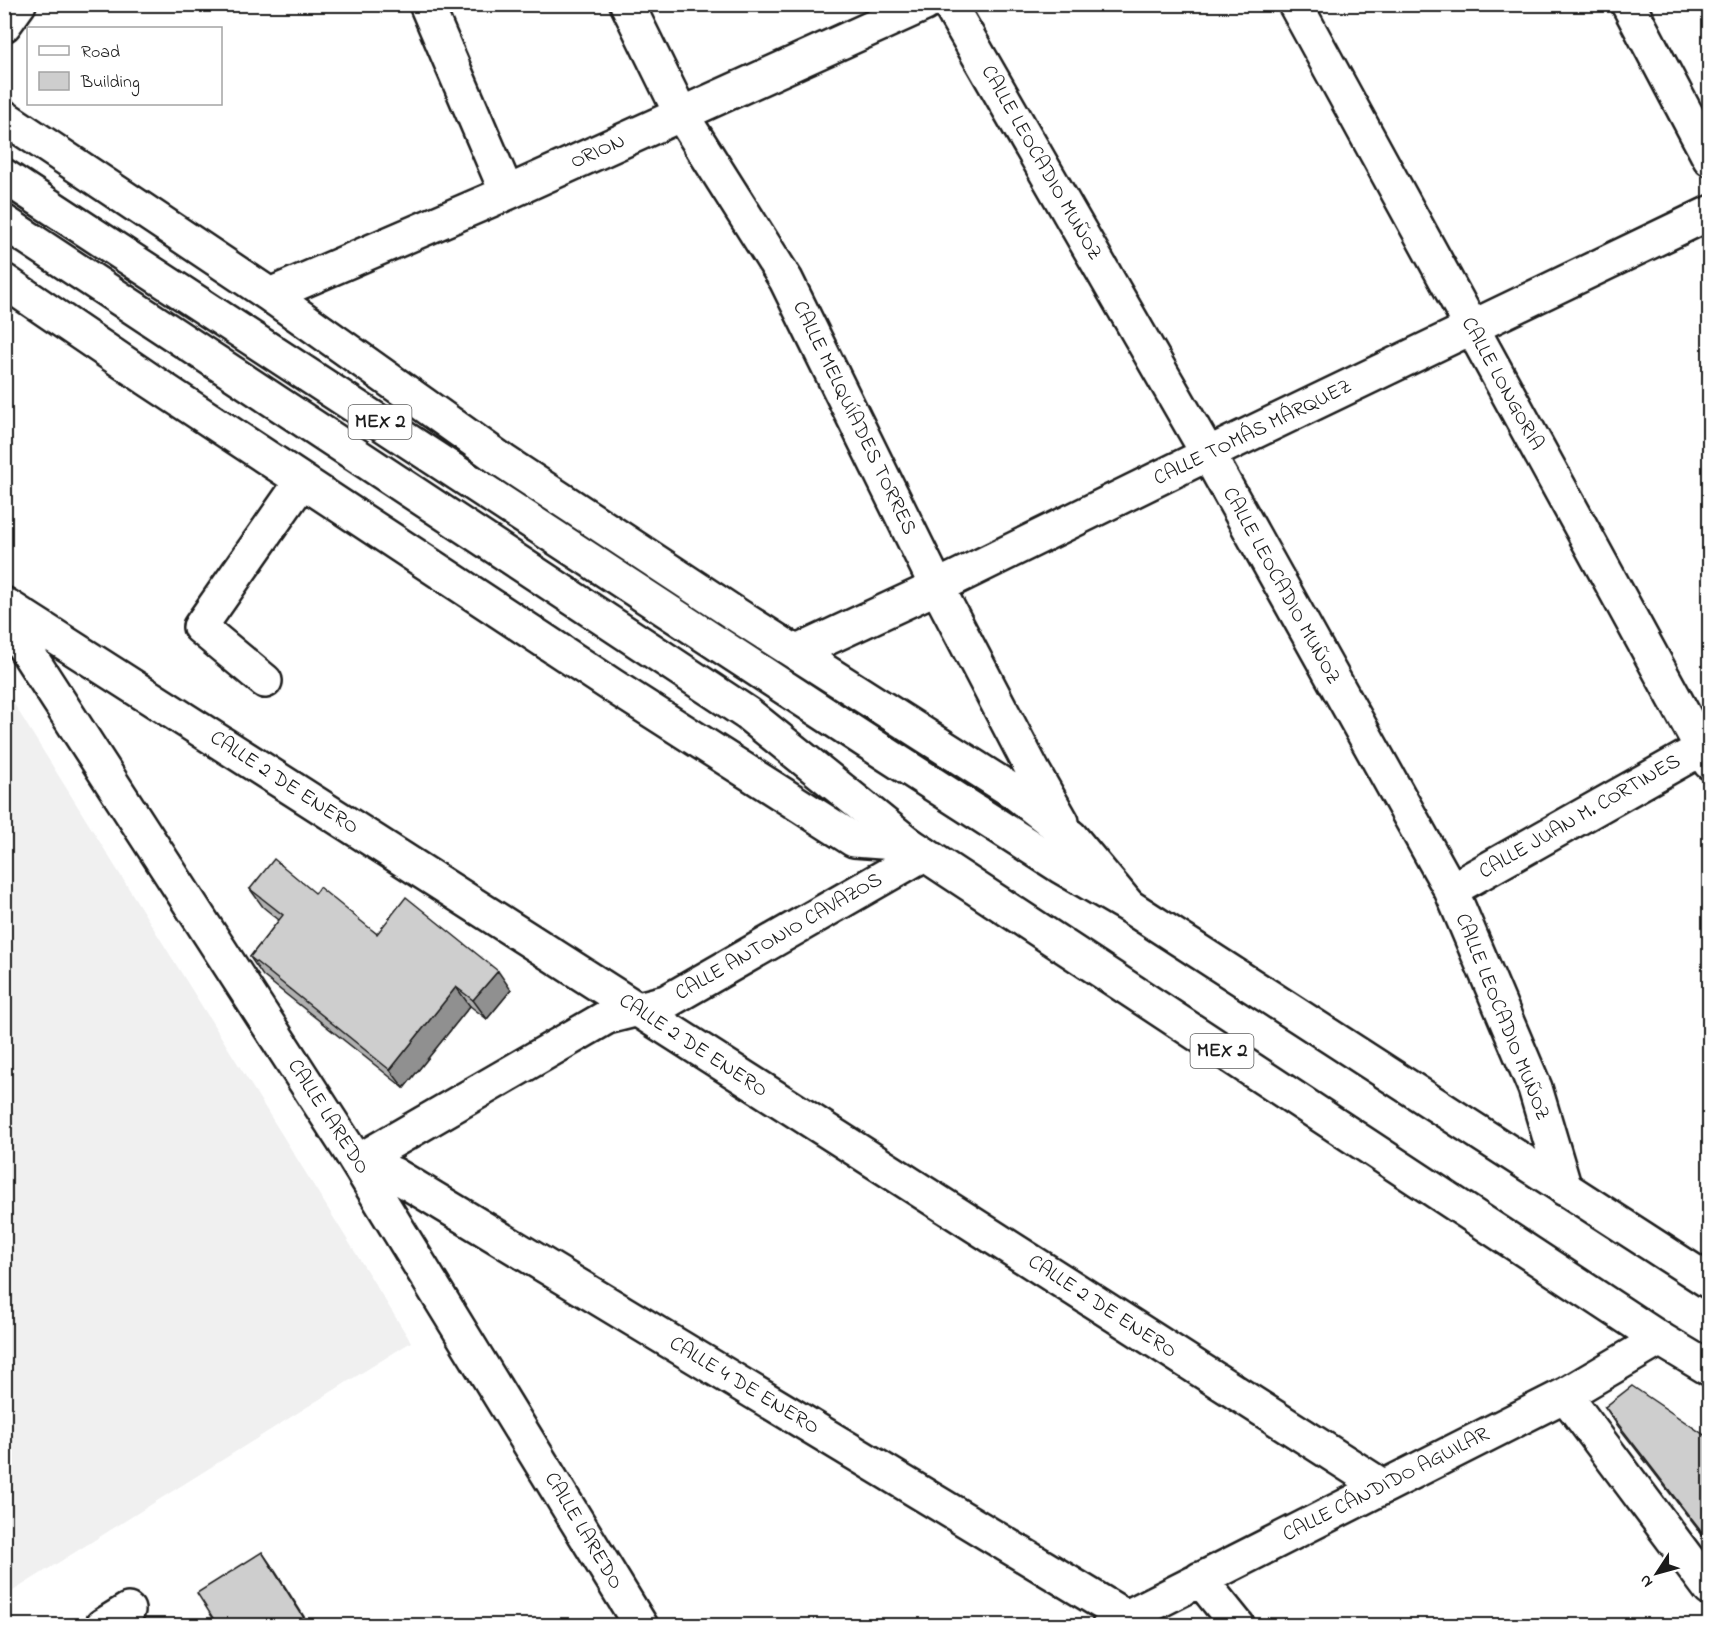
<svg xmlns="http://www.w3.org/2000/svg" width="1714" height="1630" font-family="'Indie Flower',sans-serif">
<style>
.built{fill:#f0f0f0}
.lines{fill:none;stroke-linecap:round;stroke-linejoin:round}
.minor-casing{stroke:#1c1c1c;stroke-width:38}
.major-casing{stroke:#1c1c1c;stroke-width:38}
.highway-casing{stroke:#1c1c1c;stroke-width:38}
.minor{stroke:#fff;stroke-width:33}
.major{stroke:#fff;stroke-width:33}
.highway{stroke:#fff;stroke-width:33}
.wall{fill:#b1b1b1;stroke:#1c1c1c;stroke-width:1.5}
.shaded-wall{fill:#909090;stroke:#1c1c1c;stroke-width:1.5}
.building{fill:#cecece;stroke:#1c1c1c;stroke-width:1.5}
.labels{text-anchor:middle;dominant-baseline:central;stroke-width:4.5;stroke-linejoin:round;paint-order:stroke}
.shield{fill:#fff;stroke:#606060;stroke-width:1.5}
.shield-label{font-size:20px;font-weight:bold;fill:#1c1c1c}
.street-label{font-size:21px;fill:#1c1c1c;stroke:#fff}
</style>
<rect width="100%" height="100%" fill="#fff"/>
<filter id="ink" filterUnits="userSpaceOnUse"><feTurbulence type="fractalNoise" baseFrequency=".0167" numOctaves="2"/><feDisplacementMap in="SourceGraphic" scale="12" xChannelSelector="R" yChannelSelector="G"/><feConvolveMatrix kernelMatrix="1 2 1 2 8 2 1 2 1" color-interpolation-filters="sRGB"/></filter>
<g filter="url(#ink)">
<path class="built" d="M4,688L411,1342L5,1596H4Z"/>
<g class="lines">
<g class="minor-casing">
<path id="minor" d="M426,4L507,193
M627,4L681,114L786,280L937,587L1033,771L1062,822
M949,4L1208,454L1451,890L1535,1088L1565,1189
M1295,4L1710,763
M1628,4L1710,159
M4,117L270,295L503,461L740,617L1014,792L1071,837L1126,903
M4,281L148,379L613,686L854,840L909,844
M270,295L507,193L925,4
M4,604L1382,1486
M4,616L350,1151L641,1626
M797,652L937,587L1208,454L1710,213
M265,681L200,627L302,481
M1451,890L1710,744
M350,1151L360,1160L607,1017L666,1002L924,854
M360,1160L395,1175L1126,1617
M1565,1395L1710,1589
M1200,1579L1238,1626
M102,1626L128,1610
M1109,1626L1565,1395L1660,1339"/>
</g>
<g class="major-casing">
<path id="major" d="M4,25L19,4"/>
</g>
<g class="highway-casing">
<path id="highway" d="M4,176L866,741L1060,866L1127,905L1710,1282
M4,222L748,714L909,844L1660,1339L1710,1369"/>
</g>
<use href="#minor" class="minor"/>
<use href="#major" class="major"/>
<use href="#highway" class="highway"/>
</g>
<path class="wall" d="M250,889L315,893L377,934L511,990L487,1019L470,1006L404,1088L263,976L250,957L279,920L263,907Z
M1605,1407L1710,1439V1545L1618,1426Z"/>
<path class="shaded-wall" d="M498,971L511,990L487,1019L473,1000Z
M456,987L470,1006L404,1088L390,1070Z
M262,1552L275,1571L310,1626H309Z"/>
<path class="building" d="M274,859L315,893L319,887L377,934L406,897L498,971L473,1000L456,987L390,1070L250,957L283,915L250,889Z
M1632,1386L1710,1439V1543L1605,1407Z
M262,1552L309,1626H218L197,1593Z"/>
</g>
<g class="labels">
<g class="shield">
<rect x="348.5" y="405" width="63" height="34" rx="4.5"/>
<rect x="1190.5" y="1034" width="63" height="34" rx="4.5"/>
</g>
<g class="shield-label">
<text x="380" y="422">MEX 2</text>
<text x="1222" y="1051">MEX 2</text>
</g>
<g class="street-label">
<text transform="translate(598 152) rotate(-24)">ORION</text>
<text transform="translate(1041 163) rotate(60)">CALLE LEOCADIO MUÑOZ</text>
<text transform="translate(1502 384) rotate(61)">CALLE LONGORIA</text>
<text transform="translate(854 418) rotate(64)">CALLE MELQUÍADES TORRES</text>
<text transform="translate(1253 433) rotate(-26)">CALLE TOMÁS MÁRQUEZ</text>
<text transform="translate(1281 586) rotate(61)">CALLE LEOCADIO MUÑOZ</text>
<text transform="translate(284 783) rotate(33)">CALLE 2 DE ENERO</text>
<text transform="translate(1580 817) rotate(-30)">CALLE JUAN M. CORTINES</text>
<text transform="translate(779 937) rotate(-30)">CALLE ANTONIO CAVAZOS</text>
<text transform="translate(1502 1017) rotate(68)">CALLE LEOCADIO MUÑOZ</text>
<text transform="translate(693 1046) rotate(33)">CALLE 2 DE ENERO</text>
<text transform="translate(328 1117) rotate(57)">CALLE LAREDO</text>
<text transform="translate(1102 1307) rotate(33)">CALLE 2 DE ENERO</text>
<text transform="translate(744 1386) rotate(31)">CALLE 4 DE ENERO</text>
<text transform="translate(1386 1485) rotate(-27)">CALLE CÁNDIDO AGUILAR</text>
<text transform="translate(583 1531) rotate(59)">CALLE LAREDO</text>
</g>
</g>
<rect width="1714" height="1630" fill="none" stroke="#fff" stroke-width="24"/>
<rect x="12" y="12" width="1690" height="1606" fill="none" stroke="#1c1c1c" stroke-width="2" filter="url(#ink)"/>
<rect x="27" y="27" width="195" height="78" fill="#ffffff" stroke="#a4a4a4" stroke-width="1.5"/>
<rect x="39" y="46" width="30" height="9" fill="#ffffff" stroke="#a4a4a4" stroke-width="1.5"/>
<text x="81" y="57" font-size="18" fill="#1c1c1c">Road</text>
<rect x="39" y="72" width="30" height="18" fill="#cecece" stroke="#a4a4a4" stroke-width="1.5"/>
<text x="81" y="87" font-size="18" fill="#1c1c1c">Building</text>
<g transform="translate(1657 1573) rotate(234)" stroke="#ffffff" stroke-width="4.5" paint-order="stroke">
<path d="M0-4.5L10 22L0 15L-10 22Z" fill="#1c1c1c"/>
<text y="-9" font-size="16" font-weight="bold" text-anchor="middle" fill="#1c1c1c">N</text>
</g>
</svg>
